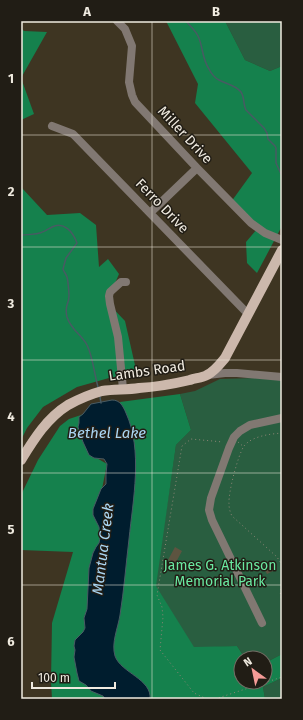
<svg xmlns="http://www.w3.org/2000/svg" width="303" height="720" font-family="'Fira Sans',sans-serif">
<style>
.green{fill:#295e40}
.forest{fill:#15814d}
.water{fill:#001d2e;stroke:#485b63}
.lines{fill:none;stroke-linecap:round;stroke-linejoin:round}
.stream{stroke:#485b63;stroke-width:1.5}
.building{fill:#5d5440}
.path{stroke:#8d8676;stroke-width:1;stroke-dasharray:1 3;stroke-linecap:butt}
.minor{stroke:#817872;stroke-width:8}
.major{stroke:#ccb8ac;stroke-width:10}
.grid{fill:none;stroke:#f0ebe0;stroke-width:1;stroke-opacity:0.55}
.labels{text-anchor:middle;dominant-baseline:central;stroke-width:3;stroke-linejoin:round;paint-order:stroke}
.street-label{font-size:14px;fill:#f0ebe0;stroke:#211d15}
.park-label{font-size:14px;fill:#6ae9a1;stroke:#211d15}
.water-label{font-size:15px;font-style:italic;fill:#aad6f3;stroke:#211d15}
.neatline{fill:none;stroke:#f0ebe0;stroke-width:1.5}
.grid-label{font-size:13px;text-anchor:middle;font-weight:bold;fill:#f0ebe0}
</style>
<rect width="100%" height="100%" fill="#3e3522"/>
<path class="green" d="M225,21H282V66L270,71L245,60Z
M257,378L282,380V654L265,663V658H245L237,646L194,648L155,586L176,445L191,430L180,394L195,391L220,379Z
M282,678V699H265L263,687Z"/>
<path class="forest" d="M166,21H225L245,60L270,71L282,66V226L257,273L247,263L246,242L258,228L231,202L252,173L195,103L198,84Z
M21,28L24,31L47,32L21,78L34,114L21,120Z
M21,187L47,215L80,213L96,225L99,267L108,259L119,274L107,302L125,321L137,374L109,378L77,387L43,407L27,428L21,440Z
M180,394L191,430L176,445L156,586L194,647L237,646L245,658H241V682H265V663L282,654V678L263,687L265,699H52L51,681L52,623L73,552L21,550V495L38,460L60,426L69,419L87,413L88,453L107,464L96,519L135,481L120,402Z"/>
<path class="water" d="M112,400C120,400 123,406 126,413C143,450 133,500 129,539C126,564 124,590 120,615C118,628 111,643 115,656C121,673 152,679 150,699H105L103,696L91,691L86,685L79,681L77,673L74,657L75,650L74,646L75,640L83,632L85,628L84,618L87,609L89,568L93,553L96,547L99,543L100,538L99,527L93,515V509L101,489L106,484V474L107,464L104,459L94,458L89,455L83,442L78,427L79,423V417L83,414L91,404Z"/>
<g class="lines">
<path class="stream" d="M186,21C190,26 195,30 198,36C203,46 202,59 209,69C211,73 215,78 219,80C226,84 236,85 241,92C245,98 243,105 246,110L264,128L267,133L268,139L275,146L276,148V163L282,176
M21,235C25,235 37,234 40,233C44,232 48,229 52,227C64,221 73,232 77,243L66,258L63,269C64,272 66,274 67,277C68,280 69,292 69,296C69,305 64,305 67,317C71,330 81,334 87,345C93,357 94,373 98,387
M100,397L101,403"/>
</g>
<path class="building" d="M175,547L182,551L175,564L168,560Z
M274,563L277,569L267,574L264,568Z"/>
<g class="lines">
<path class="path" d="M282,433C270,434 252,436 244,446C238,455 228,493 229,504C229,508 230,512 232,516L277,557L282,565
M238,442L244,447
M282,585C281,590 279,595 282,599
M207,699L194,693L160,650L163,617L162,607L157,595L182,446L191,439L223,442
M215,699L282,677"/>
<path class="minor" d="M117,21L125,29L132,46L129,82L132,95L135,102L197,168L251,223L265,233L282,240
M52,126L73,134L248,314
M150,213L197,168
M208,375L225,373H237L282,377
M123,389L118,337L110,304L109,296L110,292L121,282H126
M262,623L212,520L209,510L211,498L229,448L234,437L240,431L250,425L282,418"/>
<path class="major" d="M21,460C34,439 47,418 68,405C79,399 91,394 102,391C114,389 127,390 139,388C156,387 173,384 190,380C195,378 202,378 207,375C215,371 220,364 225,358L282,250"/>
</g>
<path class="grid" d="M152,21V699M21,135H282M21,247H282M21,360H282M21,473H282M21,585H282"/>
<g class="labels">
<g class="street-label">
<text transform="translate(185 135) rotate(47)">Miller Drive</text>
<text transform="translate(162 206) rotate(46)">Ferro Drive</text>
<text transform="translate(147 371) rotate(-8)">Lambs Road</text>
</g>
<g class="park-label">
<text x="220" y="565">James G. Atkinson<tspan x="220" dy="16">Memorial Park</tspan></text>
</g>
<g class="water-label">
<text x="107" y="433">Bethel Lake</text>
<text transform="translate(103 549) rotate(-83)">Mantua Creek</text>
</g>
</g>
<rect width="303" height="720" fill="none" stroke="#211d15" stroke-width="44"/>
<g transform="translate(253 670) rotate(327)"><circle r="19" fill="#211d15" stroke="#746f66"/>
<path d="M0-3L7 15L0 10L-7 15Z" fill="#f59b97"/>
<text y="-6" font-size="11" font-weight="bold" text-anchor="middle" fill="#f0ebe0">N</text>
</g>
<path d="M32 682v6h83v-6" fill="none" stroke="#f0ebe0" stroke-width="2"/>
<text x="38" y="682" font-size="12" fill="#f0ebe0" stroke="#211d15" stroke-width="3" paint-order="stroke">100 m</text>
<rect x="22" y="22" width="259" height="676" class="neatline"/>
<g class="grid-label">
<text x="87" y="16">A</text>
<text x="216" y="16">B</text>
<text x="11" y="83">1</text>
<text x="11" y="196">2</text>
<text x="11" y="308">3</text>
<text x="11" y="421">4</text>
<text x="11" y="534">5</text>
<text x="11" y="646">6</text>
</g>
</svg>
